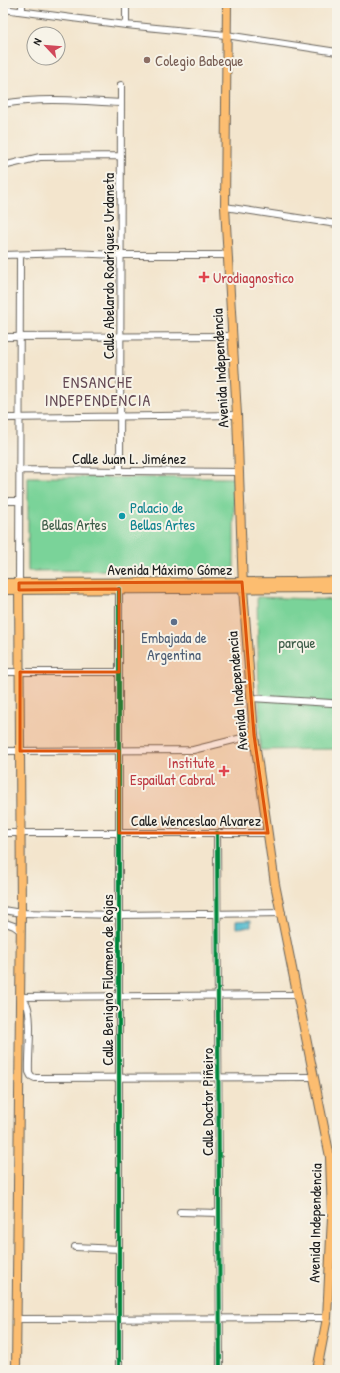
<svg xmlns="http://www.w3.org/2000/svg" width="340" height="1373" font-family="'Patrick Hand',sans-serif">
<style>
.green{fill:#7ad399;stroke:#4b785a}
.water{fill:#51bace;stroke:#366b75}
.lines{fill:none;stroke-linecap:round;stroke-linejoin:round}
.minor-casing{stroke:#67625a;stroke-width:8}
.major-casing{stroke:#67625a;stroke-width:10}
.minor{stroke:#fff;stroke-width:6}
.major{stroke:#fcbd6f;stroke-width:8}
.cycleway-casing{stroke:#f7f3e8;stroke-width:6}
.cycleway{stroke:#00873e;stroke-width:4}
.marked{fill:#de560d;fill-opacity:0.2;stroke:#de560d;stroke-width:3;stroke-linejoin:round}
.education-dot{fill:#8d6e63;stroke:#f7f3e8;stroke-width:1.5}
.health-dot{fill:#e0444e;stroke:#f7f3e8;stroke-width:1.5}
.culture-dot{fill:#0f9aa8;stroke:#f7f3e8;stroke-width:1.5}
.service-dot{fill:#5c6f8a;stroke:#f7f3e8;stroke-width:1.5}
.labels{text-anchor:middle;dominant-baseline:central;stroke-width:4;stroke-linejoin:round;paint-order:stroke}
.education-label{font-size:15px;fill:#785e54;stroke:#f7f3e8;text-anchor:start}
.street-label{font-size:15px;fill:#1c1c1c;stroke:#f7f3e8}
.health-label{font-size:15px;fill:#be3a42;stroke:#f7f3e8;text-anchor:start}
.culture-label{font-size:15px;fill:#0d838f;stroke:#f7f3e8;text-anchor:start}
.park-label{font-size:15px;fill:#3d5c48;stroke:#f7f3e8}
.service-label{font-size:15px;fill:#4e5e75;stroke:#f7f3e8}
.neighbourhood-label{font-size:16px;letter-spacing:1px;fill:#644954;stroke:#f7f3e8}
</style>
<rect width="100%" height="100%" fill="#f7f3e8"/>
<filter id="ink" filterUnits="userSpaceOnUse"><feTurbulence type="fractalNoise" baseFrequency=".025" numOctaves="2"/><feDisplacementMap in="SourceGraphic" scale="8" xChannelSelector="R" yChannelSelector="G"/><feConvolveMatrix kernelMatrix="1 2 1 2 8 2 1 2 1" color-interpolation-filters="sRGB"/></filter>
<filter id="wash" filterUnits="userSpaceOnUse"><feTurbulence type="fractalNoise" baseFrequency=".012" numOctaves="4" result="noise"/><feDisplacementMap in="SourceGraphic" scale="16" xChannelSelector="R" yChannelSelector="G"/><feGaussianBlur stdDeviation="0.9" result="paint"/><feColorMatrix in="noise" values="0 0 0 0 0 0 0 0 0 0 0 0 0 0 0 0 0 1.4 0 .05"/><feComposite in="paint" operator="in"/></filter>
<g filter="url(#wash)">
<rect width="100%" height="100%" fill="#f3e5cd"/>
<path class="green" d="M28,477L234,478V569L28,571Z
M257,597L337,600V749L260,750Z"/>
<path class="water" d="M251,920V927L236,928V921Z"/>
</g>
<g filter="url(#ink)">
<g class="lines">
<g class="minor-casing">
<path id="minor" d="M3,9L126,25L226,35L337,52
M22,11V3
M126,25V3
M3,104C42,97 81,101 121,103
M3,166L40,157L121,156
M225,207L337,224
M3,255L69,253L120,255H227
M3,337L231,336
M3,418L237,415
M19,470L239,472
M120,471L121,85
M3,501H19
M19,583L20,255
M119,589V1370
M3,672H119
M251,698L331,703
M3,751L193,750L254,735
M3,833H268
M217,833L220,1370
M3,910L21,913L119,915L282,913
M3,922L14,926L21,931
M20,997L298,995
M20,999C23,1000 26,1002 27,1005C33,1020 28,1054 29,1072L31,1076L35,1078L314,1077
M180,1212L219,1213
M75,1247L119,1249
M17,1319L327,1318"/>
</g>
<g class="major-casing">
<path id="major" d="M227,3L225,207L237,415L243,589L254,735L275,884L330,1157L332,1217L327,1318L317,1370
M3,583L291,582L337,581
M3,590L337,588
M16,1370L21,913L19,583"/>
</g>
<use href="#minor" class="minor"/>
<use href="#major" class="major"/>
<g class="cycleway-casing">
<path id="cycleway" d="M119,589V1370
M217,833L220,1370"/>
</g>
<use href="#cycleway" class="cycleway"/>
</g>
</g>
<path class="marked" d="M242,582L254,735L268,833H119V751H20V672H119V589L19,590V583Z"/>
<circle class="education-dot" cx="147" cy="60" r="4"/>
<g class="health-dot">
<path d="M202 271h4v4h4v4h-4v4h-4v-4h-4v-4h4z"/>
<path d="M222 765h4v4h4v4h-4v4h-4v-4h-4v-4h4z"/>
</g>
<circle class="culture-dot" cx="122" cy="516" r="4"/>
<circle class="service-dot" cx="174" cy="622" r="4"/>
<g class="labels">
<g class="education-label">
<text x="155" y="60">Colegio Babeque</text>
</g>
<g class="street-label">
<text transform="translate(108 266) rotate(-90)">Calle Abelardo Rodríguez Urdaneta</text>
<text transform="translate(220 368) rotate(-93)">Avenida Independencia</text>
<text x="129" y="458">Calle Juan L. Jiménez</text>
<text x="170" y="569">Avenida Máximo Gómez</text>
<text transform="translate(237 691) rotate(-95)">Avenida Independencia</text>
<text x="196" y="820">Calle Wenceslao Alvarez</text>
<text transform="translate(107 980) rotate(-90)">Calle Benigno Filomeno de Rojas</text>
<text transform="translate(207 1102) rotate(-90)">Calle Doctor Piñeiro</text>
<text transform="translate(315 1223) rotate(-89)">Avenida Independencia</text>
</g>
<g class="health-label">
<text x="213" y="277">Urodiagnostico</text>
<text x="215" y="762" text-anchor="end">Institute<tspan x="215" dy="17">Espaillat Cabral</tspan></text>
</g>
<g class="culture-label">
<text x="130" y="507">Palacio de<tspan x="130" dy="17">Bellas Artes</tspan></text>
</g>
<g class="park-label">
<text x="74" y="524">Bellas Artes</text>
<text x="297" y="642">parque</text>
</g>
<g class="service-label">
<text x="174" y="637">Embajada de<tspan x="174" dy="17">Argentina</tspan></text>
</g>
<g class="neighbourhood-label">
<text x="98" y="382">ENSANCHE<tspan x="98" dy="18">INDEPENDENCIA</tspan></text>
</g>
</g>
<rect width="340" height="1373" fill="none" stroke="#f7f3e8" stroke-width="16"/>
<g transform="translate(46 46) rotate(296)"><circle r="19" fill="#f7f3e8" stroke="#9f9d96"/>
<path d="M0-3L7 15L0 10L-7 15Z" fill="#d1495b"/>
<text y="-6" font-size="11" font-weight="bold" text-anchor="middle" fill="#1c1c1c">N</text>
</g>
</svg>
